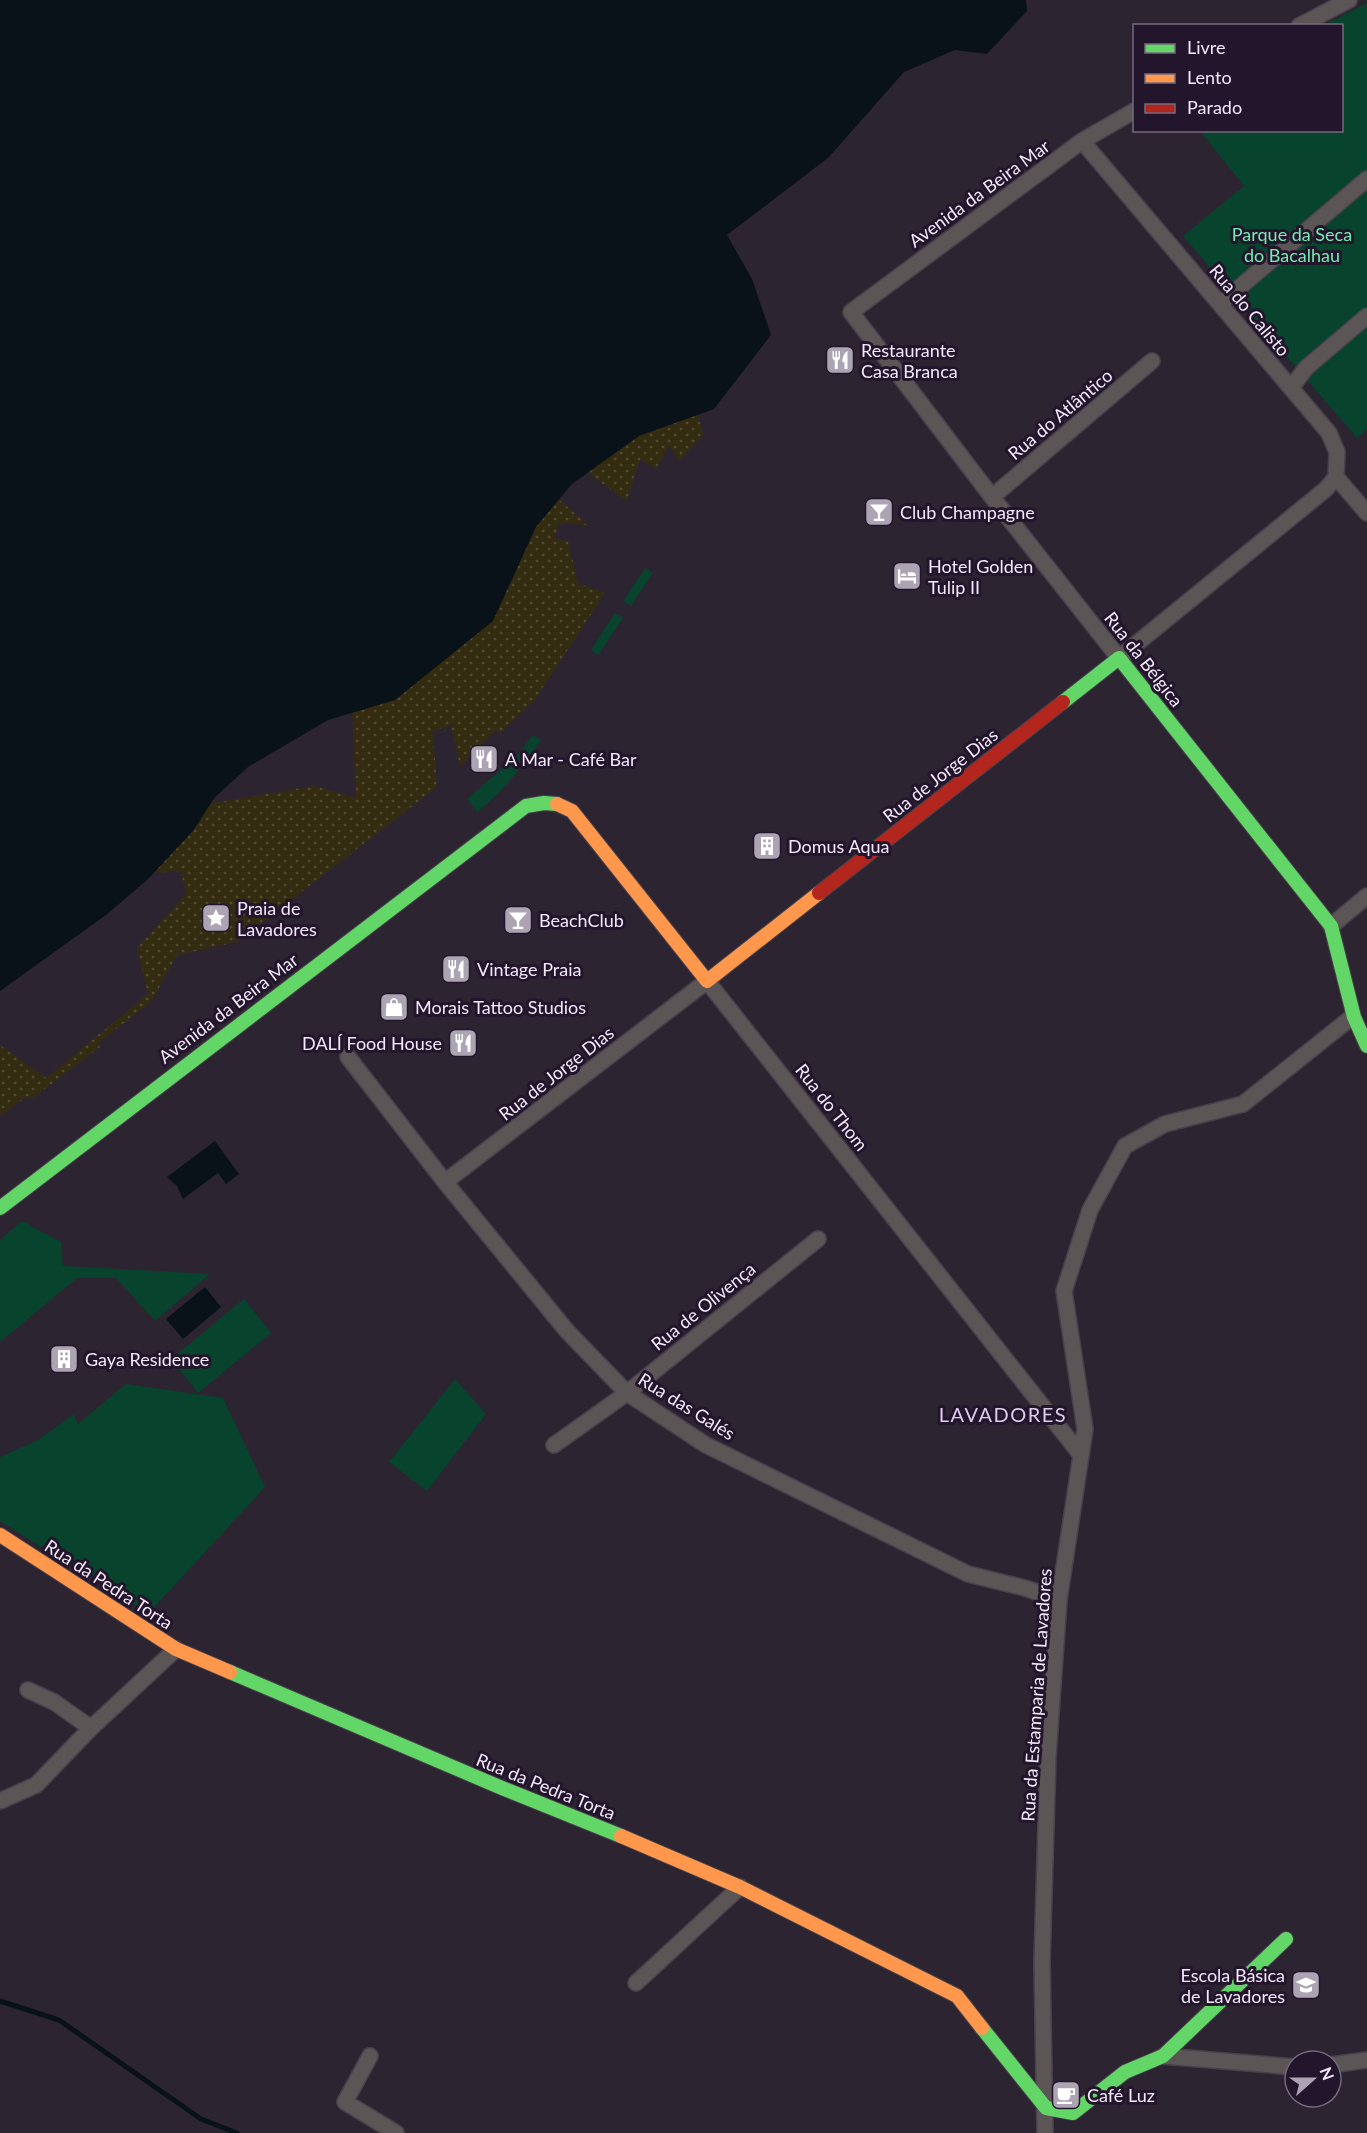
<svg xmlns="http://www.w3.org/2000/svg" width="1367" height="2133" font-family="Lato,sans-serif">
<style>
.green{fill:#07432d}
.sand{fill:url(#sand-dots)}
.water{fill:#091218}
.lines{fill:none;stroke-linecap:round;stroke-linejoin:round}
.stream{stroke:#091218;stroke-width:5}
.street-casing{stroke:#48414c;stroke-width:18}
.fast-casing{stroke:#48414c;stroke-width:16}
.slow-casing{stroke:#48414c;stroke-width:16}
.jam-casing{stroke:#48414c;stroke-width:16}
.street{stroke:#5b5556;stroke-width:15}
.fast{stroke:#63d668;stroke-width:14}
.slow{stroke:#ff974d;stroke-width:14}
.jam{stroke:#b3261e;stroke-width:14}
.labels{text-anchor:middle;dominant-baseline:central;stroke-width:6;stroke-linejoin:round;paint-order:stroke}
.street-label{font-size:18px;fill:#f2e8f9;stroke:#23152c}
.park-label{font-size:18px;fill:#72eeb0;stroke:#23152c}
.poi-label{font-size:18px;fill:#f2e8f9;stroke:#23152c;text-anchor:start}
.neighbourhood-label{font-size:20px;letter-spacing:1.5px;fill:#deccec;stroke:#23152c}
</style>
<defs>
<pattern id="sand-dots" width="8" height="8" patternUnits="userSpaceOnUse" patternTransform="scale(1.5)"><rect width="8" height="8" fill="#342c11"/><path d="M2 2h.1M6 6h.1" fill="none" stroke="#524b34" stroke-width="1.8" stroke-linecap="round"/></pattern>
</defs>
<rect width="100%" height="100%" fill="#2c2531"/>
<path class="green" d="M1367,3V429L1357,438L1183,236L1244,186L1200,131L1342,130V26L1324,25Z
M645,568L653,573L631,606L623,601Z
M615,613L623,618L598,655L591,650Z
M533,735L541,740C522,767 503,792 477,812L467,799L517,756Z
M22,1221L61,1242L63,1266L210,1274L155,1321L116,1278H77L0,1342V1240Z
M244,1299L271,1333L198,1393L171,1359Z
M455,1379L486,1414L427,1491L389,1462Z
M126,1384L223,1398L265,1487L148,1614L0,1521V1457L38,1440L74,1414L78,1424Z"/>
<path class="sand" d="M695,397L703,435L679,461L669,445L656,469L640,459L627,501L584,470L556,497L588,525L558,523L555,539L568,541L578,583L605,593L534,701L500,733L496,730L460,767L451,725L433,731L437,787L237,942L177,955L151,1002L98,1043L100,1047L30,1100L27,1096L0,1116V1045L46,1078L148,994L137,948L186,894L181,872L99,873L152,813L314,786L356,798L349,634L613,408Z"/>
<path class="water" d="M0,0H1026L1027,11L987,54L955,50L904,72L828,158L727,235L752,279L771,335L714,409L639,436L572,484L536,527L493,621L395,700L328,720L248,767L215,797L193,831L147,880L106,915L0,991Z
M215,1141L239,1174L226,1184L218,1173L183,1199L177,1186L167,1177Z
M205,1287L221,1307L183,1339L166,1319Z"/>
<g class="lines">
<path class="stream" d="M0,2001L59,2020L201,2119L237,2133"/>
<g class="street-casing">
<path id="street" d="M1299,26L1349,0
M1134,111L1082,141L851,312L992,497L1119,658L1326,489L1336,477
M1082,141L1329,433L1337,452L1336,477L1367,513
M1220,304L1367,179
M1291,388L1306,368L1367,316
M992,497L1152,361
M1331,926L1367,896
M348,1057L445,1182L567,1331L627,1393L706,1445L968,1574L1025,1588L1059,1600
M445,1182L707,981L1081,1455
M554,1445L627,1393L818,1239
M28,1690L54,1702L91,1728
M0,1801L36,1785L91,1728L176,1649
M636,1983L740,1887
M370,2056L345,2102L396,2133
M1163,2056L1295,2067
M1331,2065L1367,2060
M1045,2133L1042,1962L1048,1756L1059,1600L1085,1429L1064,1291L1090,1210L1125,1146L1165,1124L1243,1104L1352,1017"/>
</g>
<g class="fast-casing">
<path id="fast" d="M1063,702L1119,658L1331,926L1354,1017L1367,1046
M0,1208L526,806L544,803L557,804
M230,1672L502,1788L621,1836
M982,2028L1046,2108L1073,2113L1125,2072L1163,2056L1286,1939"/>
</g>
<g class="slow-casing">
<path id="slow" d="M557,804L572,811L707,981L819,893
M0,1535L176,1649L230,1672
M621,1836L740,1887L957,1996L982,2028"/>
</g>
<g class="jam-casing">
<path id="jam" d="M819,893L1063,702"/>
</g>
<use href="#street" class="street"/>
<use href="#fast" class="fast"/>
<use href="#slow" class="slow"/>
<use href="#jam" class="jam"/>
</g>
<defs>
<g id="restaurant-square" transform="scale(1.5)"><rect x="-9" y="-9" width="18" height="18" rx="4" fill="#ada4b3" stroke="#23152c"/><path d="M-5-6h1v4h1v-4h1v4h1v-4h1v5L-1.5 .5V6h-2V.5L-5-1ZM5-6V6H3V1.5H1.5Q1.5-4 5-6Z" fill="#fff"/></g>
<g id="bar-square" transform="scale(1.5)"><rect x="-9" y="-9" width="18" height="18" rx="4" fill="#ada4b3" stroke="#23152c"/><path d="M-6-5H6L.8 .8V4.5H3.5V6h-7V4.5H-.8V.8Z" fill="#fff"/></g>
<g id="hotel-square" transform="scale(1.5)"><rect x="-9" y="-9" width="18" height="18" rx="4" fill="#ada4b3" stroke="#23152c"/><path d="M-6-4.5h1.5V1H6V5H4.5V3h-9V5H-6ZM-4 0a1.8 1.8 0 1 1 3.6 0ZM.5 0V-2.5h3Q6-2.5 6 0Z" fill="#fff"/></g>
<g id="building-square" transform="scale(1.5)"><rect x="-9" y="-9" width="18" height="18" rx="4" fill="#ada4b3" stroke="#23152c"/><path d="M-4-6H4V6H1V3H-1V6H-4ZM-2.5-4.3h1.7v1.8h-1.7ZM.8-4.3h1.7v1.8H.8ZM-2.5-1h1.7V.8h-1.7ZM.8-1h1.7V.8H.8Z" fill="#fff"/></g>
<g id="sight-square" transform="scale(1.5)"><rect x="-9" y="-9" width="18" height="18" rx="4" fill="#ada4b3" stroke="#23152c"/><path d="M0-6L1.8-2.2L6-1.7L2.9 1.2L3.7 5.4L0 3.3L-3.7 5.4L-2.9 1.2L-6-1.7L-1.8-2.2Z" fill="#fff"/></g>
<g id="shop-square" transform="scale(1.5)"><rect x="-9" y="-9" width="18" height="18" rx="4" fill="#ada4b3" stroke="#23152c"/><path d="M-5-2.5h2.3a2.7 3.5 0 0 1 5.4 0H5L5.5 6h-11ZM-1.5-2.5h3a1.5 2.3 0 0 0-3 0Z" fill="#fff"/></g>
<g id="school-square" transform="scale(1.5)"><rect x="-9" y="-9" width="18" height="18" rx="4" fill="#ada4b3" stroke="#23152c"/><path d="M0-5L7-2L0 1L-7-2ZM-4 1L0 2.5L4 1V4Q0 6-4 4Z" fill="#fff"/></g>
<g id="cafe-square" transform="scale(1.5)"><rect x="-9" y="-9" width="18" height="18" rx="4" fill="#ada4b3" stroke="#23152c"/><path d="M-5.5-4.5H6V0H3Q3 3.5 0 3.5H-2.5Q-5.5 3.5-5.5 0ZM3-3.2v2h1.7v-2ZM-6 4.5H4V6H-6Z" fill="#fff"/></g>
</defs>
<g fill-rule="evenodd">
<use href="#restaurant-square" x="840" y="360"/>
<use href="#bar-square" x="879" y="512"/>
<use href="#hotel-square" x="907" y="576"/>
<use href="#restaurant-square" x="484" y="759"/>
<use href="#building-square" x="767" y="846"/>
<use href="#sight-square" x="216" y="918"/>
<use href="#bar-square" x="518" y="920"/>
<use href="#restaurant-square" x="456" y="969"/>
<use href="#shop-square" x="394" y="1007"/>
<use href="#restaurant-square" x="463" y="1043"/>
<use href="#building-square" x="64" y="1359"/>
<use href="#school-square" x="1306" y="1985"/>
<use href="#cafe-square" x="1066" y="2095"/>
</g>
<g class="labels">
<g class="street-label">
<text transform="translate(979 193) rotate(-36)">Avenida da Beira Mar</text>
<text transform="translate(1250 310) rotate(50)">Rua do Calisto</text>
<text transform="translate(1060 414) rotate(-40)">Rua do Atlântico</text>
<text transform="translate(1144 659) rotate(52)">Rua da Bélgica</text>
<text transform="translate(940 775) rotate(-38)">Rua de Jorge Dias</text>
<text transform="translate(228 1008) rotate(-37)">Avenida da Beira Mar</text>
<text transform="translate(556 1073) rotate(-38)">Rua de Jorge Dias</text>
<text transform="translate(832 1107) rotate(52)">Rua do Thom</text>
<text transform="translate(703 1306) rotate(-39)">Rua de Olivença</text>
<text transform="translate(687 1406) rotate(32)">Rua das Galés</text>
<text transform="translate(109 1584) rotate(33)">Rua da Pedra Torta</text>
<text transform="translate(1036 1695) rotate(-86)">Rua da Estamparia de Lavadores</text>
<text transform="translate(546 1786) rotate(22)">Rua da Pedra Torta</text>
</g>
<g class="park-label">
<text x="1292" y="234">Parque da Seca<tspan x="1292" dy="21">do Bacalhau</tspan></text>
</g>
<g class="poi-label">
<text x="861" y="350">Restaurante<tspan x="861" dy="21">Casa Branca</tspan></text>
<text x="900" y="512">Club Champagne</text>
<text x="928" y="566">Hotel Golden<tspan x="928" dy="21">Tulip II</tspan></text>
<text x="505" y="759">A Mar - Café Bar</text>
<text x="788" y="846">Domus Aqua</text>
<text x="237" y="908">Praia de<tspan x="237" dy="21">Lavadores</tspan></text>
<text x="539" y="920">BeachClub</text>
<text x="477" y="969">Vintage Praia</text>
<text x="415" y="1007">Morais Tattoo Studios</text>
<text x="442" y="1043" text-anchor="end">DALÍ Food House</text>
<text x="85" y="1359">Gaya Residence</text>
<text x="1285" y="1975" text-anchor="end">Escola Básica<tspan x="1285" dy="21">de Lavadores</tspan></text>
<text x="1087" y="2095">Café Luz</text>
</g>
<g class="neighbourhood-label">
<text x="1003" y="1414">LAVADORES</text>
</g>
</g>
<rect x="1133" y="24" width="210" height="108" fill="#23152c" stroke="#76697e" stroke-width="1.5"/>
<rect x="1145" y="44" width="30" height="9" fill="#63d668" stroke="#76697e" stroke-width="1.5"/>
<text x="1187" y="54" font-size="18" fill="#f2e8f9">Livre</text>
<rect x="1145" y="74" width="30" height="9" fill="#ff974d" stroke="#76697e" stroke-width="1.5"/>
<text x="1187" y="84" font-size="18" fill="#f2e8f9">Lento</text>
<rect x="1145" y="104" width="30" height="9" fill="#b3261e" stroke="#76697e" stroke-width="1.5"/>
<text x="1187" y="114" font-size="18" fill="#f2e8f9">Parado</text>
<g transform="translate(1313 2079) rotate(69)"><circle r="28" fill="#23152c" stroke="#76697e" stroke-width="1.5"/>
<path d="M0-4.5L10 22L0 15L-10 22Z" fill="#ada4b3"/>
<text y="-9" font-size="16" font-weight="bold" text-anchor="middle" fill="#f2e8f9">N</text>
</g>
</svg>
